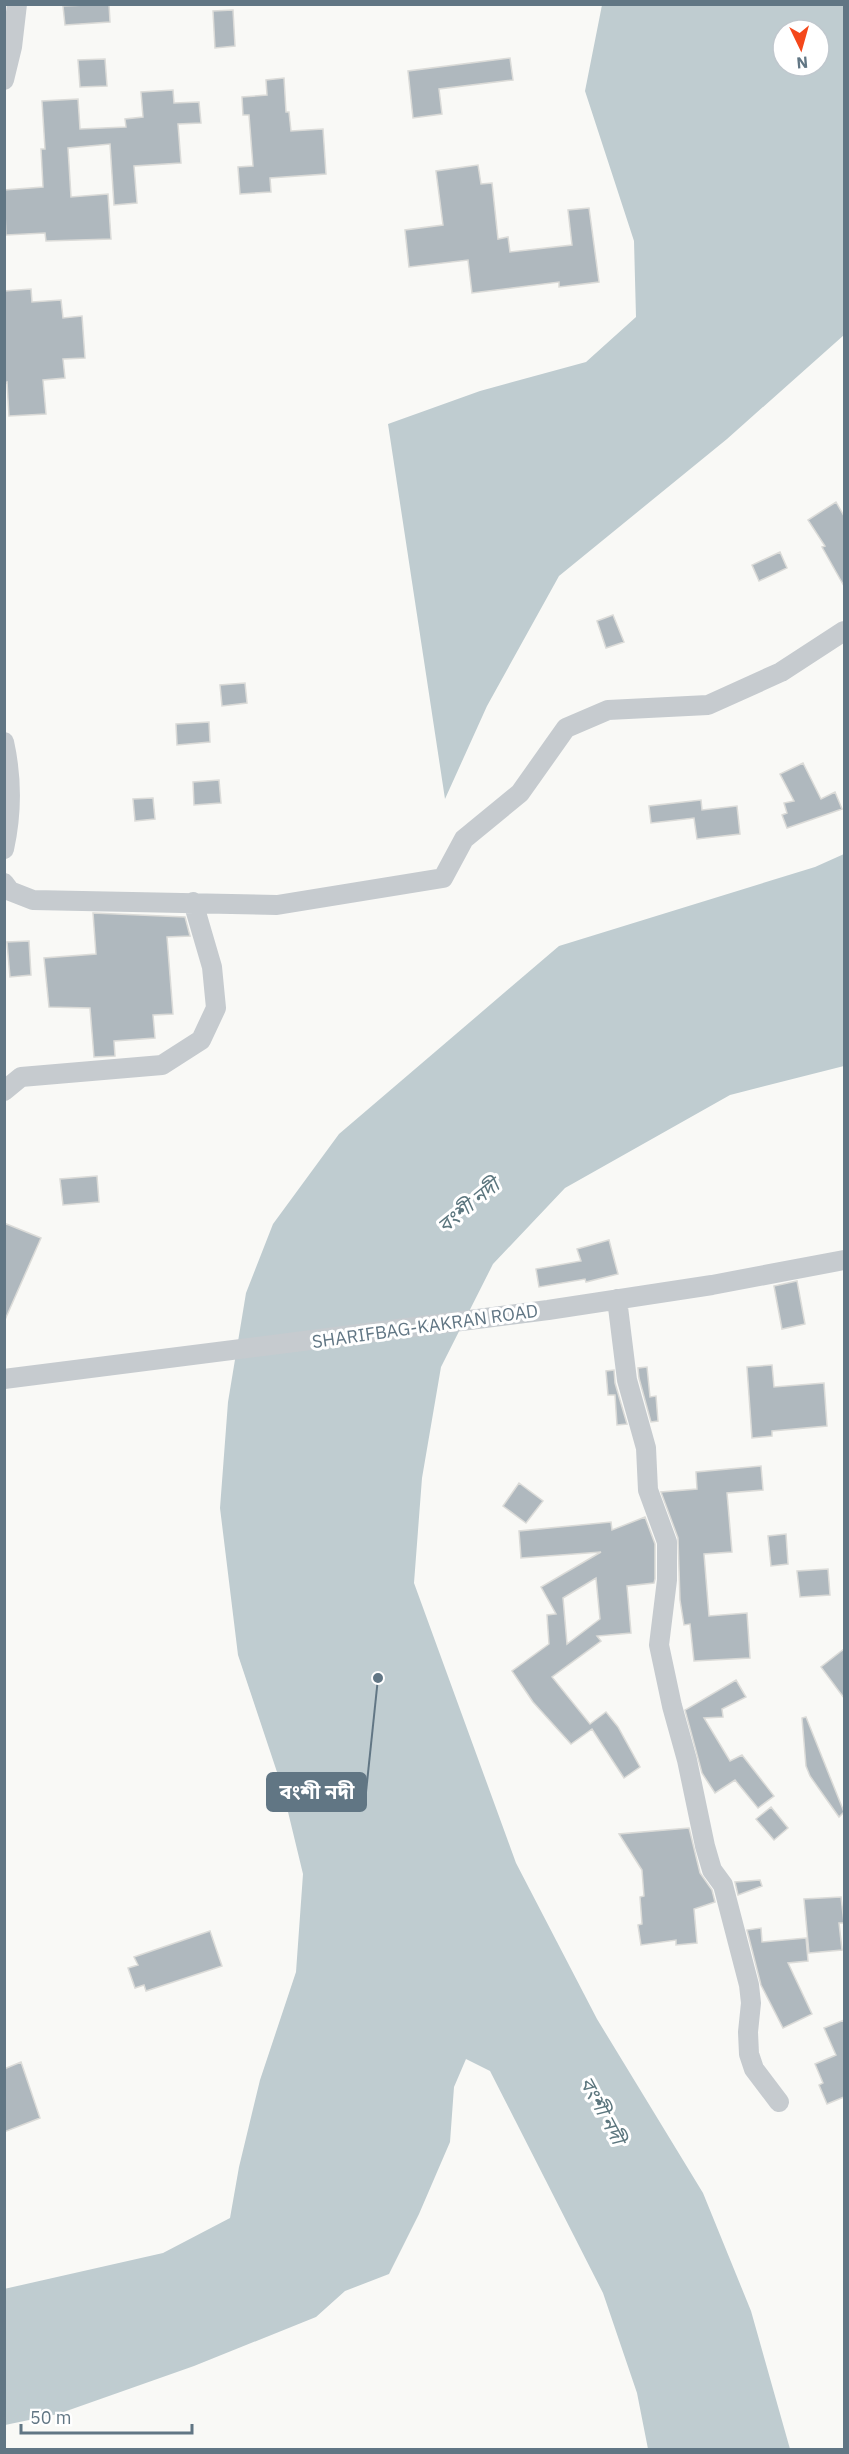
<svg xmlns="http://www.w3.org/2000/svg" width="849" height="2454" font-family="'IBM Plex Sans','Noto Sans Bengali',sans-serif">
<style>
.water{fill:#bfccd0;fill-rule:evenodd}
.building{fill:#afb8be;stroke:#dbdbd8;stroke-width:1.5;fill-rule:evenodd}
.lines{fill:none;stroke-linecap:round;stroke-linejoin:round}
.minor{stroke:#c6cbcf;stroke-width:20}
.labels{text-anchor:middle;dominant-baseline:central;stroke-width:6;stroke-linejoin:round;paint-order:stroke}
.street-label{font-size:18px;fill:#617684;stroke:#fff}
.water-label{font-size:20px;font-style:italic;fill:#5c767e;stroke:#fff}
.leader{fill:none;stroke:#617684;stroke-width:2}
.callout-dot{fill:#617684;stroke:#fff;stroke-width:2}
.callout{fill:#617684;stroke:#617684;stroke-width:2}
.callout-label{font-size:20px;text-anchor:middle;font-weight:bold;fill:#fff}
</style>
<rect width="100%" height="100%" fill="#f9f9f6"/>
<path class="water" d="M602,5H844V335L727,439L559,576L487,706L445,799L388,424L480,391L586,362L636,317L634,241L585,91ZM783,30H819V66H783Z
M844,854V1066L730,1095L565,1188L493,1264L441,1367L422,1478L414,1583L516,1863L597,2019L703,2193L751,2311L790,2449H648L637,2393L603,2293L490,2071L466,2059L454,2087L450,2142L419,2214L389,2274L345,2291L316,2317L194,2366L58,2414L5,2425L4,2289L163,2253L230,2218L239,2167L260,2080L296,1972L303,1874L282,1787L238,1655L220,1508L228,1402L246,1293L273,1224L339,1134L559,946L815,867Z"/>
<path class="building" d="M109,4L110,22L65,25L63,6Z
M233,10L235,46L215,48L213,11Z
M510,58L513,80L439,89L442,114L413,118L408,71Z
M105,59L107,86L80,87L78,60Z
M284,78L286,112H289L291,131L323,129L326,174L270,178L271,192L240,194L238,167L253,166L249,115H243L242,97L267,95L266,80Z
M173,90L174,103L199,102L201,123L178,124L181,163L134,166L137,203L114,205L110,144L68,148L71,197L108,194L111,239L46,241L45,233L6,235L4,190L43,187L41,149H45L42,101L78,99L80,129L126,127L125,119L143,117L141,92Z
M478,165L481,184L492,183L498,239L508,237L510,252L572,245L568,210L589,208L599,282L559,287V282L472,293L468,260L409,267L405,230L443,225L436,171Z
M31,289L32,302L61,300L63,318L82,316L85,358L63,359L65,378L43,380L46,414L9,416L7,382L4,383V291Z
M836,502L844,516V586L822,547L825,546L808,520Z
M780,552L787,568L759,581L752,565Z
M613,615L624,642L606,648L597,621Z
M245,683L247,703L222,706L220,685Z
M209,722L210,742L177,745L176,724Z
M803,763L821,799L835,792L842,809L787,828L782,815L787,813L784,803L794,801L780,774Z
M219,780L221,803L194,805L193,782Z
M153,798L155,819L135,821L133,799Z
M701,800L702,810L737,806L740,834L697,839L694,818L651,823L649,806Z
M93,913L185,917L190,936L167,937L173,1014L153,1015L155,1038L114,1041L115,1056L94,1057L90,1008L49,1007L44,958L96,954Z
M29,941L31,975L10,977L7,942Z
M97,1176L99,1202L63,1205L60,1179Z
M4,1223L41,1238L4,1322Z
M609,1240L618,1274L586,1282L585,1279L539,1287L536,1269L581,1261L577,1249Z
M797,1281L805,1324L782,1329L774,1286Z
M772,1365L774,1387L824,1383L827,1426L772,1431V1436L752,1438L747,1367Z
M647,1367L650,1397L656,1396L658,1421L651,1422L639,1378L638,1368Z
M614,1370L615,1383L627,1424L617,1425L615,1395H608L606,1371Z
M761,1466L763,1490L727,1493L732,1552L704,1554L709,1616L747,1613L750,1658L694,1661L690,1624L684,1625L680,1600L678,1538L661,1492L697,1489L696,1472Z
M519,1483L543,1501L526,1523L503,1506Z
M645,1517L655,1544V1579L654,1583L627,1586L631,1633L597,1636L601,1641L552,1677L590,1724L606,1712L618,1727L640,1767L624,1778L592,1729L571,1744L533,1702L512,1671L549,1644L547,1615L556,1614L541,1587L601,1552L521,1558L519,1531L611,1522L612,1530ZM596,1578L600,1619L567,1644L563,1598Z
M786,1534L788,1564L771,1566L768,1536Z
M828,1569L830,1595L800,1597L797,1571Z
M844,1649V1698L821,1667Z
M736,1680L746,1697L722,1709L723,1717L704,1718L730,1761L742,1755L774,1796L758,1808L735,1780L715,1793L702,1773L685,1710Z
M806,1717L844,1812L839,1817L810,1776L806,1766L802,1718Z
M771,1807L788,1828L774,1840L756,1819Z
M689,1828L700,1873L712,1890L715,1902L694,1909L697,1943L676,1945V1940L641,1945L638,1925L642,1924L640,1897L644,1896L642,1870L619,1834Z
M760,1880L762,1886L738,1895L735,1882Z
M841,1897L844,1923H839L842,1950L809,1953L804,1899Z
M761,1928L762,1942L806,1938L808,1961L788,1963L812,2014L783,2028L761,1985L747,1930Z
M210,1931L222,1966L146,1991L144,1985L135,1988L128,1968L138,1965L134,1957Z
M844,2020V2097L827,2104L819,2085L823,2083L815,2064L836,2055L824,2028Z
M21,2062L40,2118L4,2132V2069Z"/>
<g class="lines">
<path class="minor" d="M4,80L12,47L17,4
M4,742C12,778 12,813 4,849
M4,883L10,891L33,900L277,905L443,878L464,839L520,793L566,728L608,710L708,705L781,672L844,631
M4,1091L21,1077L162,1065L201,1040L216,1008L212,967L193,902
M617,1299L627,1380L646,1448L648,1490L667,1542V1580L659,1645L672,1706L687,1760L705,1846L712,1870L723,1885L749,1985L751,2003L748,2032L749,2054L754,2069L779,2102
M4,1379L548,1310L712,1285L844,1260"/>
</g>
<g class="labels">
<g class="street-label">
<text transform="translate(425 1326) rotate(-8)">SHARIFBAG-KAKRAN ROAD</text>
</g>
<g class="water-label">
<text transform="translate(468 1205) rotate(-39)">বংশী নদী</text>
<text transform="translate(603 2110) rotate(62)">বংশী নদী</text>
</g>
</g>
<path class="leader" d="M378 1678L366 1792"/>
<circle class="callout-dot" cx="378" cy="1678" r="6"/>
<rect class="callout" x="267" y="1773" width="99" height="38" rx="6"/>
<g class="callout-label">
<text x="317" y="1799">বংশী নদী</text>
</g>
<rect width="849" height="2454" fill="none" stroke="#617684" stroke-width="12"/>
<g transform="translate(801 48) rotate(175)"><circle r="28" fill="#ffffff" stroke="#c0c8ce" stroke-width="1.5"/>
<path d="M0-4.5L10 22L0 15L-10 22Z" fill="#f4471b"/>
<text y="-9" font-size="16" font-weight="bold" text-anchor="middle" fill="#617684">N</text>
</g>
<path d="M21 2424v9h171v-9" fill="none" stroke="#617684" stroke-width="3"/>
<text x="30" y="2424" font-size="18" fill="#617684" stroke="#ffffff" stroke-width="4.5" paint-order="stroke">50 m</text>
</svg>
